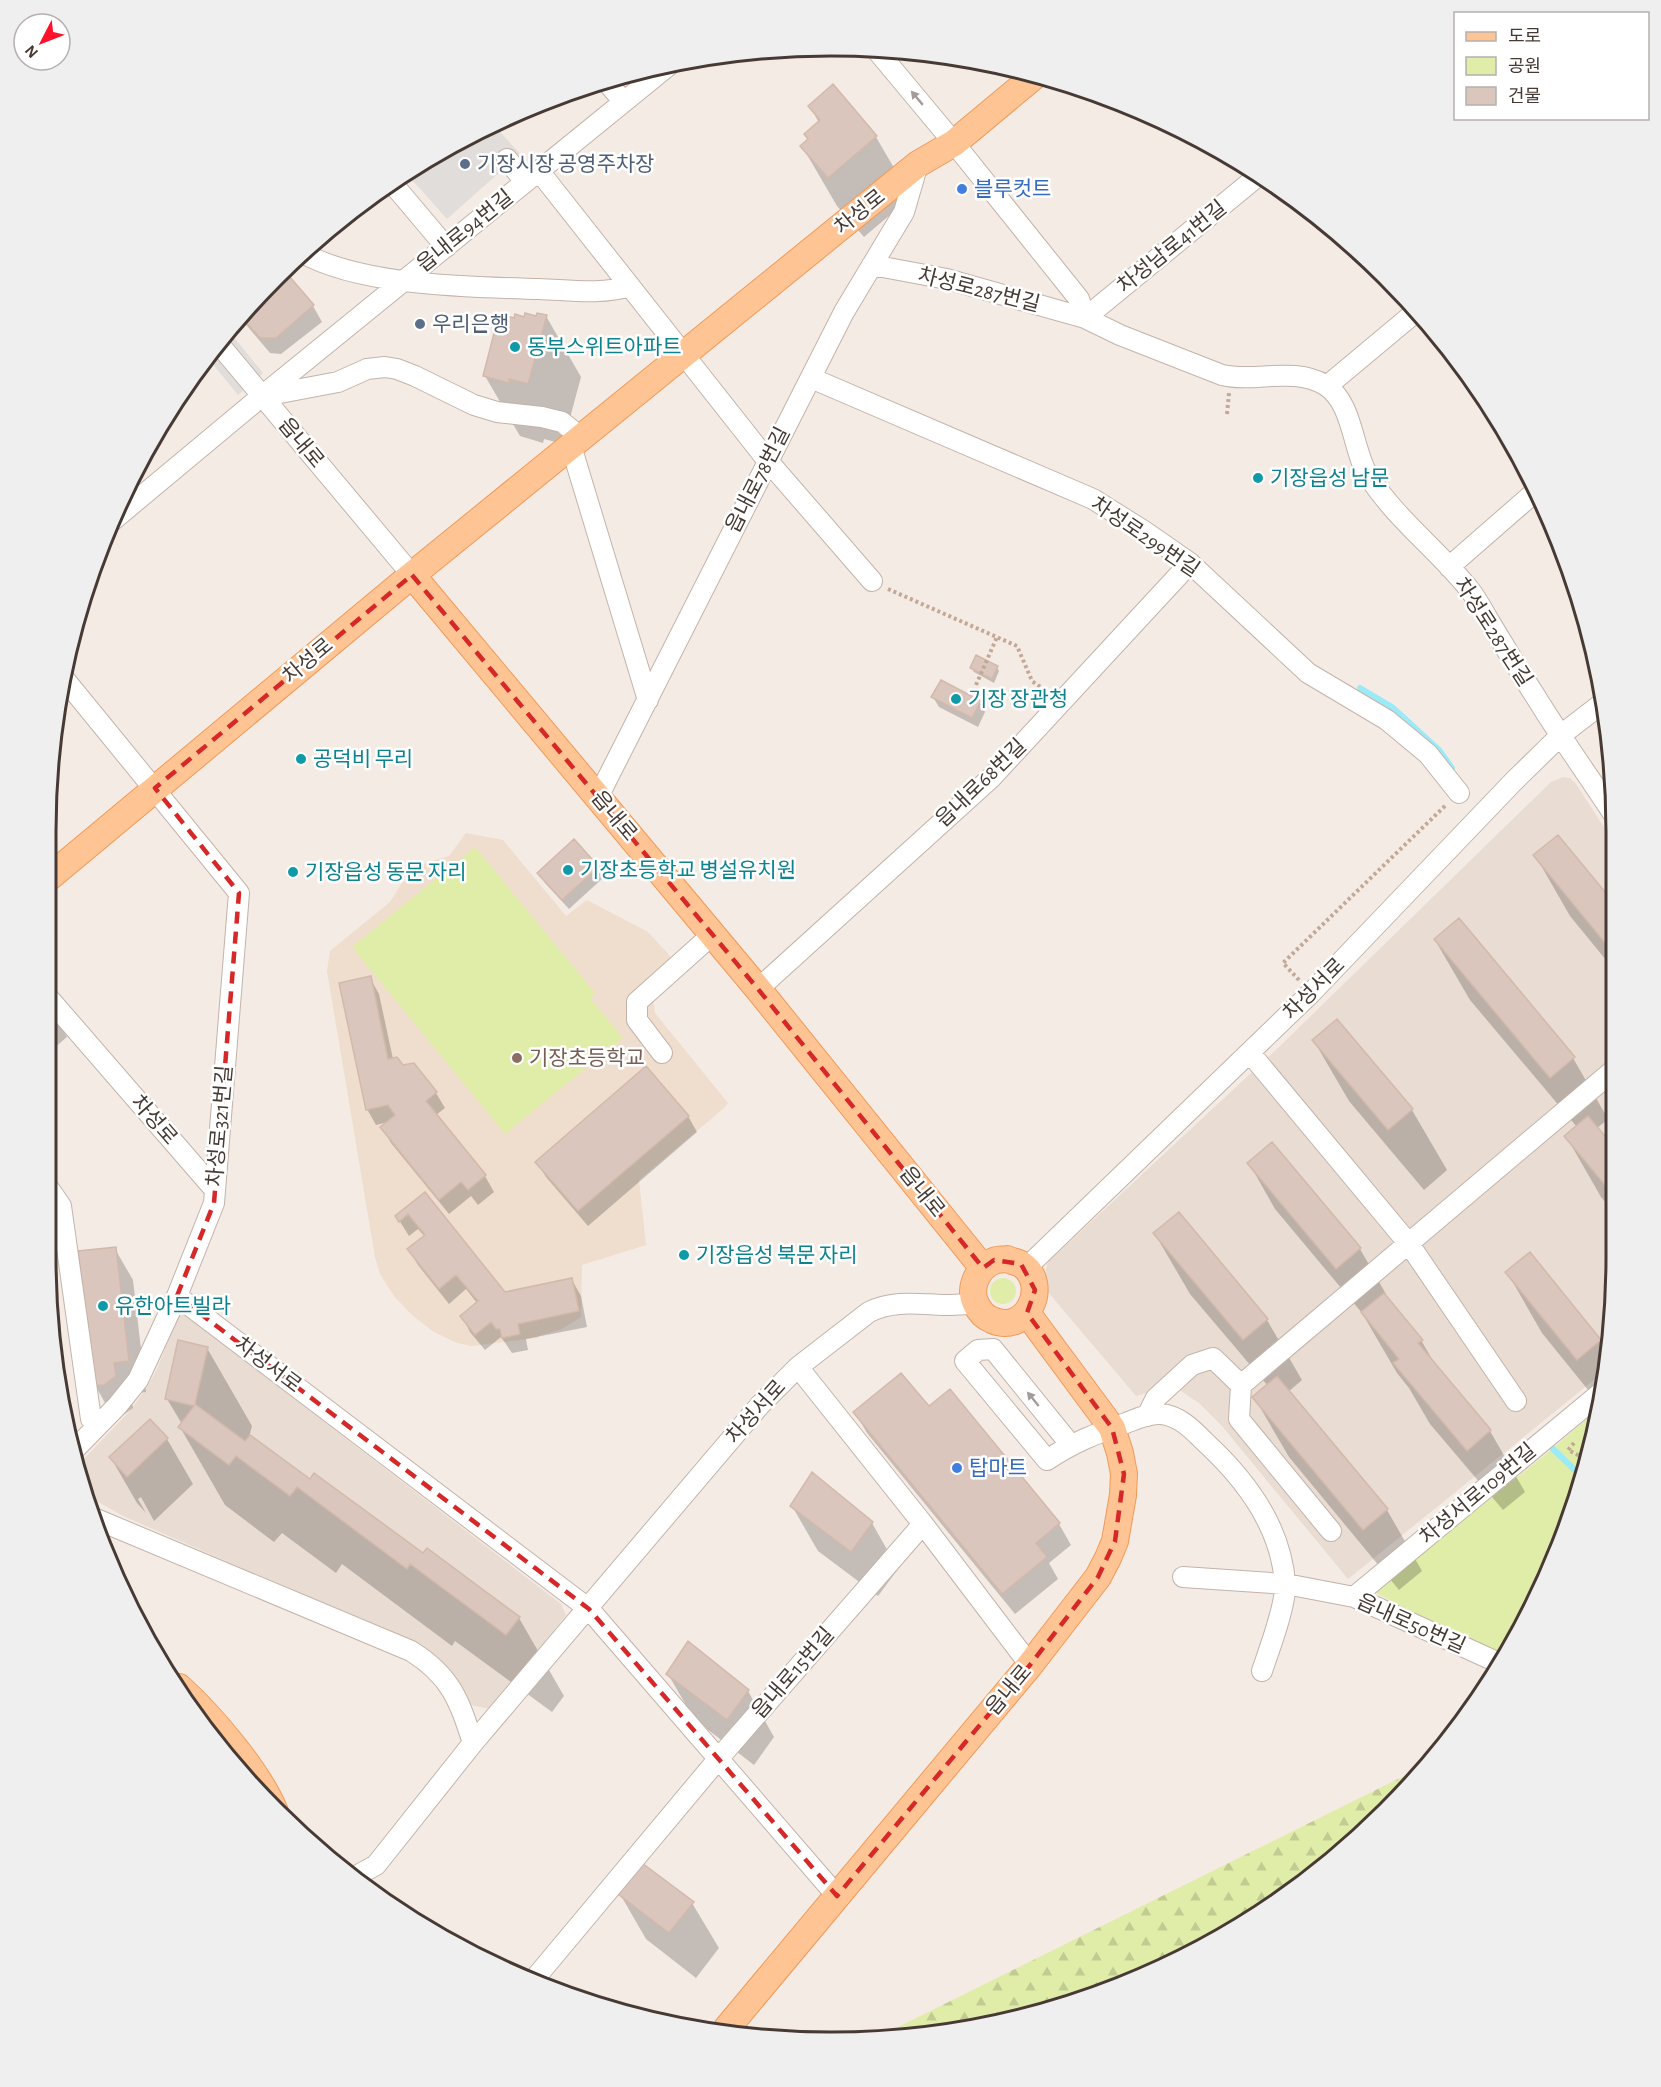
<svg xmlns="http://www.w3.org/2000/svg" width="1661" height="2087" font-family="'Alegreya Sans','Noto Sans KR',sans-serif">
<style>
.residential{fill:#e9dcd2}
.education{fill:#efddcd}
.green{fill:#e0eda9}
.forest{fill:url(#forest-firs)}
.parking{fill:#e1ddda}
.shadow{fill:#0003}
.lines{fill:none;stroke-linecap:round;stroke-linejoin:round}
.stream{stroke:#9aeaf8;stroke-width:6}
.building{fill:#dac6bc;stroke:#d3b9ab;stroke-width:1.5}
.minor-casing{stroke:#c4b3a9;stroke-width:22}
.major-casing{stroke:#f09a57;stroke-width:28}
.path{stroke:#c4a896;stroke-width:4;stroke-dasharray:3 3;stroke-linecap:butt}
.minor{stroke:#fff;stroke-width:20}
.major{stroke:#ffc493;stroke-width:26}
.oneway{fill:#a39c9a}
.marked{fill:none;stroke:#d62828;stroke-width:4.5;stroke-dasharray:12 8;stroke-linejoin:round}
.service-dot{fill:#5c6f8a;stroke:#fff;stroke-width:2}
.shop-dot{fill:#3f7fe0;stroke:#fff;stroke-width:2}
.culture-dot{fill:#0f9aa8;stroke:#fff;stroke-width:2}
.education-dot{fill:#8d6e63;stroke:#fff;stroke-width:2}
.labels{text-anchor:middle;dominant-baseline:central;stroke-width:5;stroke-linejoin:round;paint-order:stroke}
.service-label{font-size:21px;fill:#4e5e75;stroke:#fff;text-anchor:start}
.shop-label{font-size:21px;fill:#366cbe;stroke:#fff;text-anchor:start}
.street-label{font-size:21px;fill:#473a34;stroke:#fff}
.culture-label{font-size:21px;fill:#0d838f;stroke:#fff;text-anchor:start}
.education-label{font-size:21px;fill:#785e54;stroke:#fff;text-anchor:start}
.rim{fill:none;stroke:#473a34;stroke-width:3}
</style>
<defs>
<pattern id="forest-firs" width="22" height="20" patternUnits="userSpaceOnUse" patternTransform="scale(1.5)"><rect width="22" height="20" fill="#e0eda9"/><path d="M5 1l3.5 6h-7zM16 11l3.5 6h-7z" fill="#c2cc92"/></pattern>
</defs>
<rect width="100%" height="100%" fill="#f4ebe5"/>
<path class="residential" d="M1563,777L1570,778L1576,784L1615,844L1616,1257L1605,1371L1348,1579L1222,1426L1199,1403L1181,1391L1156,1390L1136,1396L1042,1285L1048,1262L1278,1048L1551,782Z
M180,1311L561,1604L566,1615L491,1709L470,1705L460,1685L407,1640L123,1516L86,1495L75,1468L129,1412L146,1389L157,1369Z"/>
<path class="education" d="M466,833L503,840L566,916L587,900L648,932L682,969L653,998L655,1013L728,1103L724,1108L639,1180L646,1245L582,1265L581,1317L562,1329L541,1335L537,1338L471,1346L457,1343L434,1332L412,1315L394,1296L380,1274L375,1257L327,971L330,951L390,902L402,883L423,864L449,856Z"/>
<path class="green" d="M475,847L595,993L590,998L623,1038L505,1134L352,947Z
M990 1291a13 13 0 1 1 26 0a13 13 0 1 1-26 0Z
M1601,1407L1556,1557L1502,1658L1374,1592L1551,1450Z"/>
<path class="forest" d="M1416,1770L1349,1847L1223,1937L1033,2015L882,2035Z"/>
<path class="parking" d="M494,125L520,154L447,219L406,173L438,150Z
M228,330L263,373L255,381L221,339Z
M216,346L249,385L238,395L208,358Z"/>
<path class="shadow" d="M810,106L876,137L911,197L864,237L837,206L802,146L810,140L819,123Z
M282,270L313,306L322,322L281,354L270,353L238,315Z
M546,316L581,377L563,444L544,439L543,443L520,436L485,376L515,320Z
M997,667L999,671L994,683L974,672L971,668Z
M933,697L980,702L985,712L978,727L939,707Z
M1535,855L1615,906V971L1570,916Z
M598,868L603,878L569,909L545,883L539,873Z
M1435,940L1573,1058L1608,1119L1596,1129L1616,1151V1215L1601,1197L1566,1136L1577,1127L1470,1000Z
M370,978L379,994L393,1059L436,1093L445,1108L436,1115L485,1176L494,1192L478,1205L471,1196L449,1214L391,1143L382,1127L388,1122L376,1125L367,1109Z
M46,1007L58,1021L67,1037L46,1055Z
M1314,1041L1412,1110L1447,1170L1424,1190L1349,1101Z
M688,1116L697,1132L588,1226L546,1177L537,1162Z
M1272,1144L1360,1249L1386,1294L1384,1296L1421,1340L1437,1368L1490,1431L1525,1492L1503,1510L1430,1424L1409,1388L1397,1373L1362,1313L1275,1209L1249,1163Z
M424,1194L504,1294L572,1280L581,1296L587,1327L526,1339L528,1350L512,1353L501,1337L485,1350L470,1332L462,1316L477,1303L466,1289L449,1304L418,1265L409,1250L425,1237L418,1229L409,1236L397,1217Z
M1155,1234L1267,1320L1302,1380L1288,1392L1387,1510L1422,1571L1399,1590L1289,1457L1254,1397L1268,1386L1190,1294Z
M115,1249L133,1280L146,1392L131,1394L133,1408L122,1416L113,1417L95,1385Z
M1529,1254L1600,1341L1607,1352L1601,1406L1542,1333L1507,1272Z
M207,1348L252,1426L249,1437L310,1481L519,1618L564,1696L552,1712L455,1641L452,1646L342,1564L336,1573L282,1533L274,1542L225,1505L180,1427L182,1424L167,1399Z
M950,1391L1059,1524L1071,1545L1049,1563L1058,1579L1015,1614L867,1433L855,1412L928,1408Z
M167,1439L193,1484L154,1521L141,1497L138,1499L146,1513L137,1503L111,1458Z
M792,1506L872,1523L898,1569L878,1596L818,1551Z
M668,1674L748,1691L774,1737L754,1765L694,1719Z
M620,1894L692,1903L719,1948L696,1978L646,1939Z"/>
<g class="lines">
<path class="stream" d="M1360,688L1392,707L1439,750L1452,768
M1550,1446L1581,1476"/>
</g>
<path class="building" d="M833,84L877,136L828,178L800,146L808,139L804,134L820,120L808,106Z
M283,269L314,305L276,338H262L259,337L239,314Z
M525,313L536,316L537,313L547,315L528,384L509,379V383L483,376L499,314L514,318L515,314L524,317Z
M976,655L998,666L992,679L970,668Z
M941,680L981,701L972,718L931,697Z
M1558,835L1615,904V955L1533,855Z
M574,839L599,867L562,900L537,873Z
M1459,918L1575,1057L1550,1078L1434,939Z
M371,976L388,1059L397,1057L403,1065L414,1063L437,1092L426,1101L486,1175L468,1190L461,1182L439,1200L380,1127L395,1115L388,1105L366,1110L339,983Z
M46,1005L59,1021L46,1032Z
M1337,1019L1413,1109L1388,1130L1312,1040Z
M646,1066L689,1116L578,1211L535,1162Z
M1588,1116L1616,1149V1198L1564,1136Z
M1272,1142L1361,1248L1336,1269L1247,1163Z
M425,1192L505,1292L572,1278L579,1311L518,1324L520,1334L502,1338L500,1329H496L491,1322L475,1335L460,1316L478,1301L456,1275L439,1289L407,1249L425,1235L408,1214L399,1222L395,1216Z
M1179,1212L1268,1319L1243,1340L1153,1233Z
M116,1247L129,1361L114,1363L116,1376L104,1385L94,1386L78,1251Z
M1530,1252L1601,1340L1577,1360L1505,1272Z
M1384,1293L1423,1340L1418,1343L1491,1430L1467,1451L1393,1363L1399,1359L1361,1312Z
M178,1340L208,1347L195,1404L245,1441L250,1435L310,1479L314,1473L423,1553L427,1548L520,1617L506,1635L410,1564L407,1569L297,1487L290,1496L236,1456L229,1465L178,1427L194,1406L165,1399Z
M901,1373L929,1406L950,1389L1060,1523L1036,1543L1047,1557L1002,1594L853,1412Z
M1277,1376L1388,1509L1363,1530L1252,1397Z
M150,1419L168,1438L127,1477L109,1457Z
M812,1472L873,1522L851,1552L790,1506Z
M688,1641L749,1690L727,1720L666,1674Z
M642,1863L694,1902L669,1933L618,1894Z"/>
<g class="lines">
<g class="minor-casing">
<path id="minor" d="M874,47L954,143L1079,299L1085,318L1258,176
M605,80L624,102
M507,159L525,182
M539,171L767,460L872,581
M392,183L446,247
M301,252C360,286 470,287 539,289C569,290 601,295 630,286
M872,265L947,279L1085,318L1120,335L1222,375C1255,383 1293,366 1325,385C1354,403 1352,451 1369,477C1397,520 1438,550 1469,589C1478,600 1484,613 1491,624C1505,647 1519,671 1534,694C1559,735 1588,775 1614,815
M218,343L412,575
M811,378L1093,499L1144,531L1190,563L1308,673L1387,720L1428,754L1459,793
M1327,386L1418,310
M264,396L338,382L367,369L385,367L397,369L415,376L474,405L497,412L542,417L562,422L582,438
M571,446L648,700
M112,521L262,396L668,66
M1449,567L1535,492
M66,681L239,893L214,1203L177,1296L138,1380L117,1406L71,1453
M598,797L844,312L904,212L918,164
M758,989L992,777L1190,563
M46,995L215,1190
M662,1053L637,1020V1002L713,934
M1250,1053L1409,1244L1516,1401
M45,1183L61,1206L91,1419L98,1425
M1025,1269L1311,993L1514,781L1561,735L1600,705
M177,1296L589,1609L837,1896
M798,1367L923,1524L1030,1665
M1241,1385L1615,1069
M1147,1416L1156,1398L1192,1365L1213,1358L1241,1385L1239,1419L1331,1531
M1070,1444L993,1349L978,1350L965,1361L1047,1460C1074,1442 1095,1434 1126,1423C1136,1419 1149,1413 1161,1414C1180,1416 1193,1430 1206,1443C1246,1480 1281,1526 1285,1583C1287,1603 1269,1650 1262,1671
M96,1519L411,1651C451,1676 459,1700 473,1743
M1183,1577L1286,1584L1354,1597L1499,1663
M1354,1597L1603,1391
M358,1875L376,1865L473,1743L760,1405L798,1367L869,1312C893,1300 917,1304 943,1305C954,1305 965,1304 975,1304
M536,1977L719,1758L923,1524"/>
</g>
<g class="major-casing">
<path id="major" d="M412,575L758,989L983,1268
M46,880L412,575L918,164L954,143L1038,73
M1007,1259C1011,1261 1017,1262 1021,1264C1051,1284 1027,1336 992,1320C985,1317 979,1311 976,1304C968,1288 978,1267 994,1261C997,1259 1003,1260 1007,1259Z
M179,1687C211,1716 259,1772 275,1812
M727,2028L1030,1665L1098,1577L1108,1558L1115,1541L1123,1495L1124,1474L1120,1453L1112,1428L1027,1313"/>
</g>
<path class="path" d="M1227,414L1229,393
M888,589L1017,646L1032,681L1046,691
M976,685L997,637
M1299,980L1283,963L1447,804
M1574,1443L1568,1450L1586,1459"/>
<use href="#minor" class="minor"/>
<use href="#major" class="major"/>
</g>
<defs><path id="oneway-solid" d="M-6-.8H1V-3.2L6.5 0L1 3.2V.8H-6Z" transform="scale(1.5)"/></defs>
<g class="oneway">
<use href="#oneway-solid" transform="translate(917 98) rotate(-130)"/>
<use href="#oneway-solid" transform="translate(1033 1399) rotate(-129)"/>
</g>
<path class="marked" d="M412,575L758,989L983,1268L994,1260L1021,1264L1035,1290L1027,1313L1112,1428L1124,1474L1115,1541L1098,1577L1030,1665L837,1896L589,1609L177,1296L214,1203L239,893L155,788Z"/>
<g class="service-dot">
<circle cx="465" cy="164" r="6"/>
<circle cx="420" cy="324" r="6"/>
</g>
<g class="shop-dot">
<circle cx="962" cy="189" r="6"/>
<circle cx="957" cy="1468" r="6"/>
</g>
<g class="culture-dot">
<circle cx="515" cy="347" r="6"/>
<circle cx="1258" cy="478" r="6"/>
<circle cx="956" cy="699" r="6"/>
<circle cx="301" cy="759" r="6"/>
<circle cx="568" cy="870" r="6"/>
<circle cx="293" cy="872" r="6"/>
<circle cx="684" cy="1255" r="6"/>
<circle cx="103" cy="1306" r="6"/>
</g>
<circle class="education-dot" cx="517" cy="1058" r="6"/>
<g class="labels">
<g class="service-label">
<text x="477" y="164">기장시장 공영주차장</text>
<text x="432" y="324">우리은행</text>
</g>
<g class="shop-label">
<text x="974" y="189">블루컷트</text>
<text x="969" y="1468">탑마트</text>
</g>
<g class="street-label">
<text transform="translate(860 212) rotate(-39)">차성로</text>
<text transform="translate(465 231) rotate(-39)">읍내로94번길</text>
<text transform="translate(1172 247) rotate(-39)">차성남로41번길</text>
<text transform="translate(979 290) rotate(14)">차성로287번길</text>
<text transform="translate(301 443) rotate(50)">읍내로</text>
<text transform="translate(758 480) rotate(-63)">읍내로78번길</text>
<text transform="translate(1145 537) rotate(34)">차성로299번길</text>
<text transform="translate(1493 632) rotate(57)">차성로287번길</text>
<text transform="translate(308 661) rotate(-40)">차성로</text>
<text transform="translate(981 783) rotate(-44)">읍내로68번길</text>
<text transform="translate(614 816) rotate(50)">읍내로</text>
<text transform="translate(1314 989) rotate(-45)">차성서로</text>
<text transform="translate(154 1120) rotate(49)">차성로</text>
<text transform="translate(220 1126) rotate(-85)">차성로321번길</text>
<text transform="translate(922 1192) rotate(51)">읍내로</text>
<text transform="translate(268 1365) rotate(37)">차성서로</text>
<text transform="translate(756 1412) rotate(-48)">차성서로</text>
<text transform="translate(1478 1494) rotate(-40)">차성서로109번길</text>
<text transform="translate(1411 1624) rotate(24)">읍내로50번길</text>
<text transform="translate(793 1673) rotate(-49)">읍내로15번길</text>
<text transform="translate(1009 1690) rotate(-50)">읍내로</text>
</g>
<g class="culture-label">
<text x="527" y="347">동부스위트아파트</text>
<text x="1270" y="478">기장읍성 남문</text>
<text x="968" y="699">기장 장관청</text>
<text x="313" y="759">공덕비 무리</text>
<text x="580" y="870">기장초등학교 병설유치원</text>
<text x="305" y="872">기장읍성 동문 자리</text>
<text x="696" y="1255">기장읍성 북문 자리</text>
<text x="115" y="1306">유한아트빌라</text>
</g>
<g class="education-label">
<text x="529" y="1058">기장초등학교</text>
</g>
</g>
<path d="M0 0H1661V2087H0ZM831 56H831A775 775 0 0 1 1606 831V1257A775 775 0 0 1 831 2032H831A775 775 0 0 1 56 1257V831A775 775 0 0 1 831 56Z" fill="#f0efef" fill-rule="evenodd"/>
<path class="rim" d="M831 56H831A775 775 0 0 1 1606 831V1257A775 775 0 0 1 831 2032H831A775 775 0 0 1 56 1257V831A775 775 0 0 1 831 56Z"/>
<rect x="1454" y="12" width="195" height="108" fill="#ffffff" stroke="#b5b0ae" stroke-width="1.5"/>
<rect x="1466" y="32" width="30" height="9" fill="#ffc493" stroke="#b5b0ae" stroke-width="1.5"/>
<text x="1508" y="42" font-size="18" fill="#473a34">도로</text>
<rect x="1466" y="57" width="30" height="18" fill="#e0eda9" stroke="#b5b0ae" stroke-width="1.5"/>
<text x="1508" y="72" font-size="18" fill="#473a34">공원</text>
<rect x="1466" y="87" width="30" height="18" fill="#dac6bc" stroke="#b5b0ae" stroke-width="1.5"/>
<text x="1508" y="102" font-size="18" fill="#473a34">건물</text>
<g transform="translate(42 42) rotate(228)"><circle r="28" fill="#ffffff" stroke="#b5b0ae" stroke-width="1.5"/>
<path d="M0-4.5L10 22L0 15L-10 22Z" fill="#ff112b"/>
<text y="-9" font-size="16" font-weight="bold" text-anchor="middle" fill="#473a34">N</text>
</g>
</svg>
